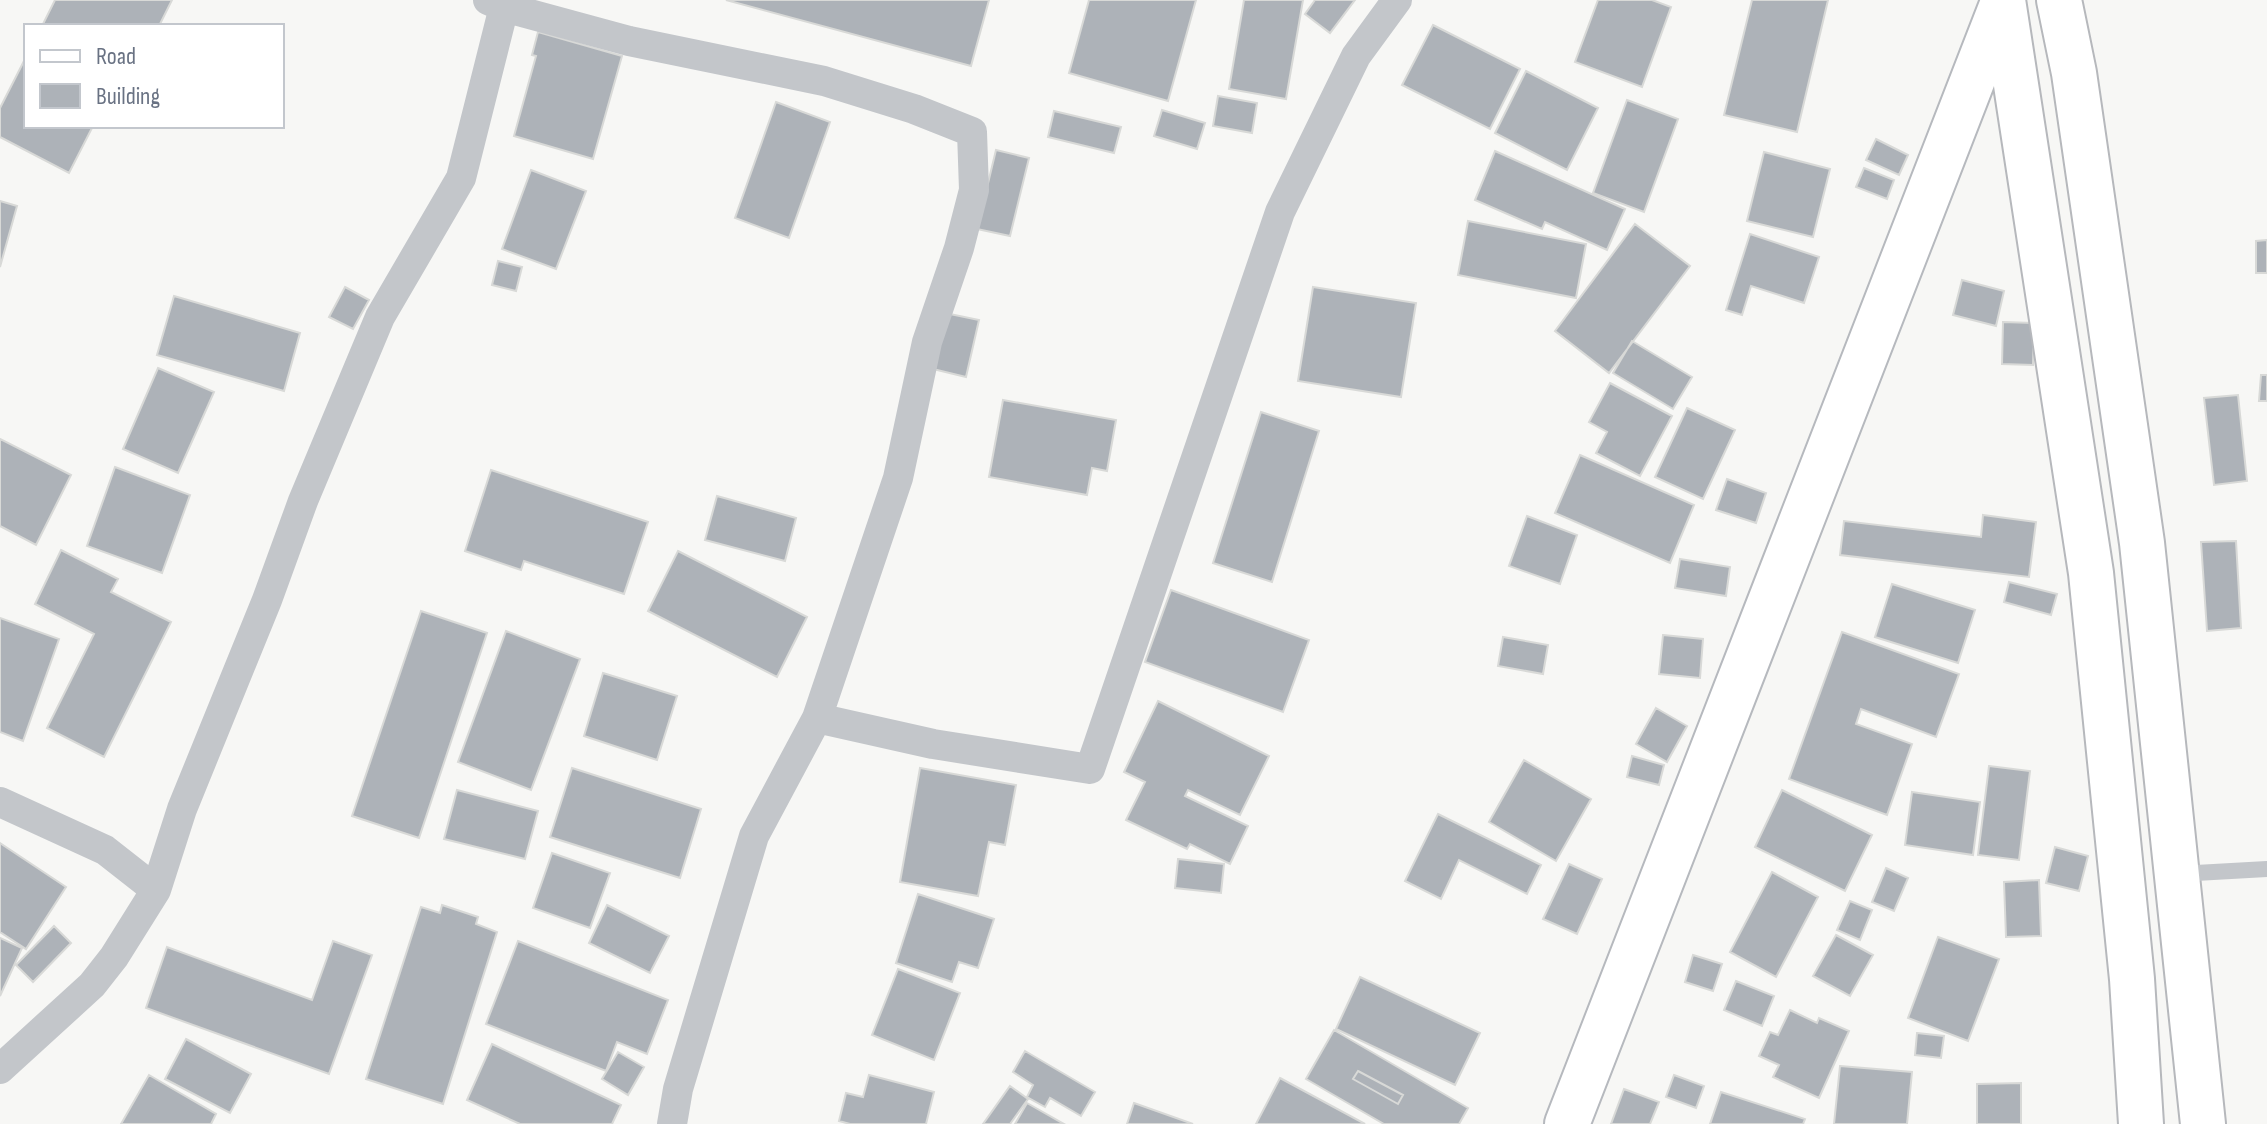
<svg xmlns="http://www.w3.org/2000/svg" width="2267" height="1124" font-family="'Sofia Sans Condensed',sans-serif">
<style>
.building{fill:#adb2b8;stroke:#d8d9d7;stroke-width:2;fill-rule:evenodd}
.lines{fill:none;stroke-linecap:round;stroke-linejoin:round}
.secondary-casing{stroke:#b6b9be;stroke-width:48}
.highway-casing{stroke:#b6b8bc;stroke-width:48}
.lane{stroke:#c3c6ca;stroke-width:16}
.street{stroke:#c3c6ca;stroke-width:30}
.secondary{stroke:#fff;stroke-width:44}
.highway{stroke:#fff;stroke-width:44}
</style>
<rect width="100%" height="100%" fill="#f7f7f5"/>
<path class="building" d="M55,0H172L159,26H42Z
M726,0H989L971,66Z
M1089,0H1196L1168,101L1069,73Z
M1244,0H1303L1286,99L1229,89Z
M1315,0H1355L1330,33L1305,14Z
M1598,0H1652L1671,7L1642,87L1575,62Z
M1752,0H1828L1797,132L1724,115Z
M1433,25L1520,69L1490,129L1402,85Z
M538,32L622,56L593,159L514,136L536,56L532,55Z
M26,57V126H93L69,173L0,137V108Z
M1526,71L1598,108L1567,170L1495,133Z
M1218,96L1257,103L1252,133L1213,126Z
M1627,100L1678,119L1644,212L1593,193Z
M776,102L830,122L789,238L735,218Z
M1162,110L1205,123L1197,149L1154,136Z
M1054,111L1121,127L1114,153L1048,137Z
M1876,139L1908,155L1899,175L1866,160Z
M996,150L1029,158L1010,236L977,229Z
M1495,151L1625,209L1607,250L1545,222L1542,229L1475,200Z
M1764,152L1830,169L1813,237L1747,221Z
M1864,168L1894,180L1887,199L1856,187Z
M531,170L586,191L556,269L502,249Z
M0,201L17,206L0,267Z
M1468,221L1586,244L1576,298L1458,275Z
M1635,224L1690,266L1609,373L1555,331Z
M1750,234L1819,257L1804,303L1751,286L1742,315L1726,310Z
M2267,240V273H2256V241Z
M498,261L522,267L516,291L492,285Z
M1962,280L2004,291L1996,326L1953,315Z
M345,287L369,300L353,329L329,317Z
M1313,287L1416,303L1401,397L1298,381Z
M174,296L300,333L284,391L157,355Z
M945,313L979,320L966,377L933,369Z
M2003,322L2034,323L2033,365L2002,364Z
M1632,341L1692,377L1673,409L1613,373Z
M158,368L214,392L178,473L123,449Z
M2261,375H2267V401H2259Z
M1610,383L1672,416L1640,476L1596,453L1607,432L1589,422Z
M2238,395L2247,481L2214,485L2204,398Z
M1003,400L1116,420L1107,471L1092,468L1087,495L989,477Z
M1687,408L1735,430L1703,499L1655,477Z
M1261,412L1319,431L1272,582L1213,563Z
M0,439L71,475L36,545L0,526Z
M1580,455L1694,505L1670,563L1555,513Z
M115,467L190,495L162,573L87,546Z
M491,470L648,522L624,594L524,561L521,570L465,551Z
M1727,479L1766,493L1756,523L1716,510Z
M717,496L796,518L785,561L705,540Z
M1983,515L2036,522L2029,577L1840,555L1844,521L1981,537Z
M1527,516L1577,535L1560,584L1509,566Z
M2236,541L2241,628L2207,631L2201,542Z
M61,550L118,579L111,592L171,622L104,757L47,728L94,634L35,604Z
M678,551L807,617L777,677L648,611Z
M1680,559L1730,567L1726,596L1675,588Z
M2009,582L2057,594L2051,615L2004,602Z
M1892,584L1975,610L1958,663L1875,637Z
M1171,590L1309,640L1283,712L1145,662Z
M421,611L487,633L419,838L352,816Z
M0,618L59,639L23,741L0,732Z
M506,631L580,659L531,790L458,762Z
M1842,632L1959,674L1936,737L1861,709L1856,724L1912,744L1887,815L1789,779Z
M1663,635L1703,639L1700,678L1659,674Z
M1503,637L1548,645L1543,674L1498,666Z
M603,673L677,696L657,760L584,736Z
M1158,701L1269,756L1240,815L1188,790L1185,796L1248,826L1230,864L1190,844L1187,849L1126,820L1145,782L1124,772Z
M1656,708L1687,726L1667,762L1636,744Z
M1632,756L1664,765L1659,785L1627,777Z
M1524,760L1591,799L1556,861L1489,822Z
M1989,766L2030,771L2019,860L1978,855Z
M572,768L701,809L680,878L550,837Z
M920,768L1016,785L1005,845L989,842L978,896L900,882Z
M457,790L538,811L525,859L444,839Z
M1782,790L1872,835L1845,891L1755,847Z
M1912,792L1980,802L1973,855L1905,845Z
M1438,814L1541,865L1527,894L1459,860L1441,899L1405,881Z
M0,843L66,887L26,949L0,932Z
M2055,847L2088,856L2079,891L2046,883Z
M552,853L610,873L590,928L533,908Z
M1178,859L1224,864L1221,893L1175,888Z
M1569,864L1602,879L1577,934L1543,919Z
M1886,868L1908,878L1894,911L1872,902Z
M1772,872L1818,897L1776,977L1730,952Z
M2039,880L2041,936L2006,937L2004,882Z
M918,894L994,919L978,968L959,962L952,982L896,963Z
M1850,901L1872,910L1860,940L1837,930Z
M442,905L478,917L476,924L497,932L443,1104L366,1079L421,907L440,913Z
M607,905L669,936L650,973L589,943Z
M54,926L71,943L33,982L16,965Z
M1836,935L1873,955L1850,996L1813,976Z
M1938,937L1999,959L1968,1041L1908,1018Z
M0,938L22,948L0,996Z
M333,941L372,955L329,1074L146,1008L167,947L312,1000Z
M518,941L668,1000L647,1054L617,1042L606,1071L486,1024Z
M1693,955L1722,964L1713,991L1685,982Z
M898,969L960,993L934,1060L872,1035Z
M1360,977L1480,1033L1455,1085L1336,1029Z
M1736,981L1774,996L1762,1026L1724,1010Z
M1790,1010L1817,1023L1819,1018L1849,1031L1819,1098L1773,1077L1779,1065L1759,1056L1770,1032L1778,1035Z
M1334,1030L1468,1108L1459,1124H1384L1306,1079ZM1358,1071L1403,1095L1398,1104L1353,1079Z
M1917,1033L1944,1036L1941,1058L1915,1055Z
M186,1039L251,1074L230,1113L165,1079Z
M492,1044L621,1105L612,1124H520L467,1100Z
M1025,1051L1095,1092L1081,1116L1050,1098L1045,1107L1027,1097L1033,1085L1013,1072Z
M618,1052L644,1067L628,1095L602,1079Z
M1840,1066L1912,1072L1907,1124H1834Z
M1358,1071L1403,1095L1398,1104L1353,1079Z
M149,1075L216,1114L211,1124H121Z
M869,1075L934,1092L926,1124H850L839,1121L846,1093L863,1097Z
M1674,1075L1704,1086L1696,1108L1666,1097Z
M1280,1078L1365,1124H1256Z
M2021,1083V1124H1977V1084Z
M1010,1086L1028,1099L1010,1124H983Z
M1624,1089L1659,1102L1650,1124H1611Z
M1721,1092L1805,1119L1803,1124H1710Z
M1027,1103L1064,1124H1015Z
M1134,1103L1193,1124H1127Z"/>
<g class="lines">
<g class="secondary-casing">
<path id="secondary" d="M1567,1124L2003,2"/>
</g>
<g class="highway-casing">
<path id="highway" d="M2003,0L2091,573L2132,979L2141,1124
M2059,0L2074,73L2142,543L2203,1124"/>
</g>
<path class="lane" d="M2178,874L2267,869"/>
<path class="street" d="M488,0L504,7L629,41L824,81L914,109L972,132L974,190L959,248L927,342L898,478L817,718L754,836L678,1089L672,1124
M817,718L933,744L1090,769L1280,212L1356,56L1397,0
M0,802L105,850L156,890L114,957L92,985L0,1069
M156,890L182,809L267,600L303,501L380,317L461,178L504,7"/>
<use href="#secondary" class="secondary"/>
<use href="#highway" class="highway"/>
</g>
<rect x="24" y="24" width="260" height="104" fill="#ffffff" stroke="#c3c7cd" stroke-width="2"/>
<rect x="40" y="50" width="40" height="12" fill="#ffffff" stroke="#c3c7cd" stroke-width="2"/>
<text x="96" y="64" font-size="24" fill="#697283">Road</text>
<rect x="40" y="84" width="40" height="24" fill="#adb2b8" stroke="#c3c7cd" stroke-width="2"/>
<text x="96" y="104" font-size="24" fill="#697283">Building</text>
</svg>
